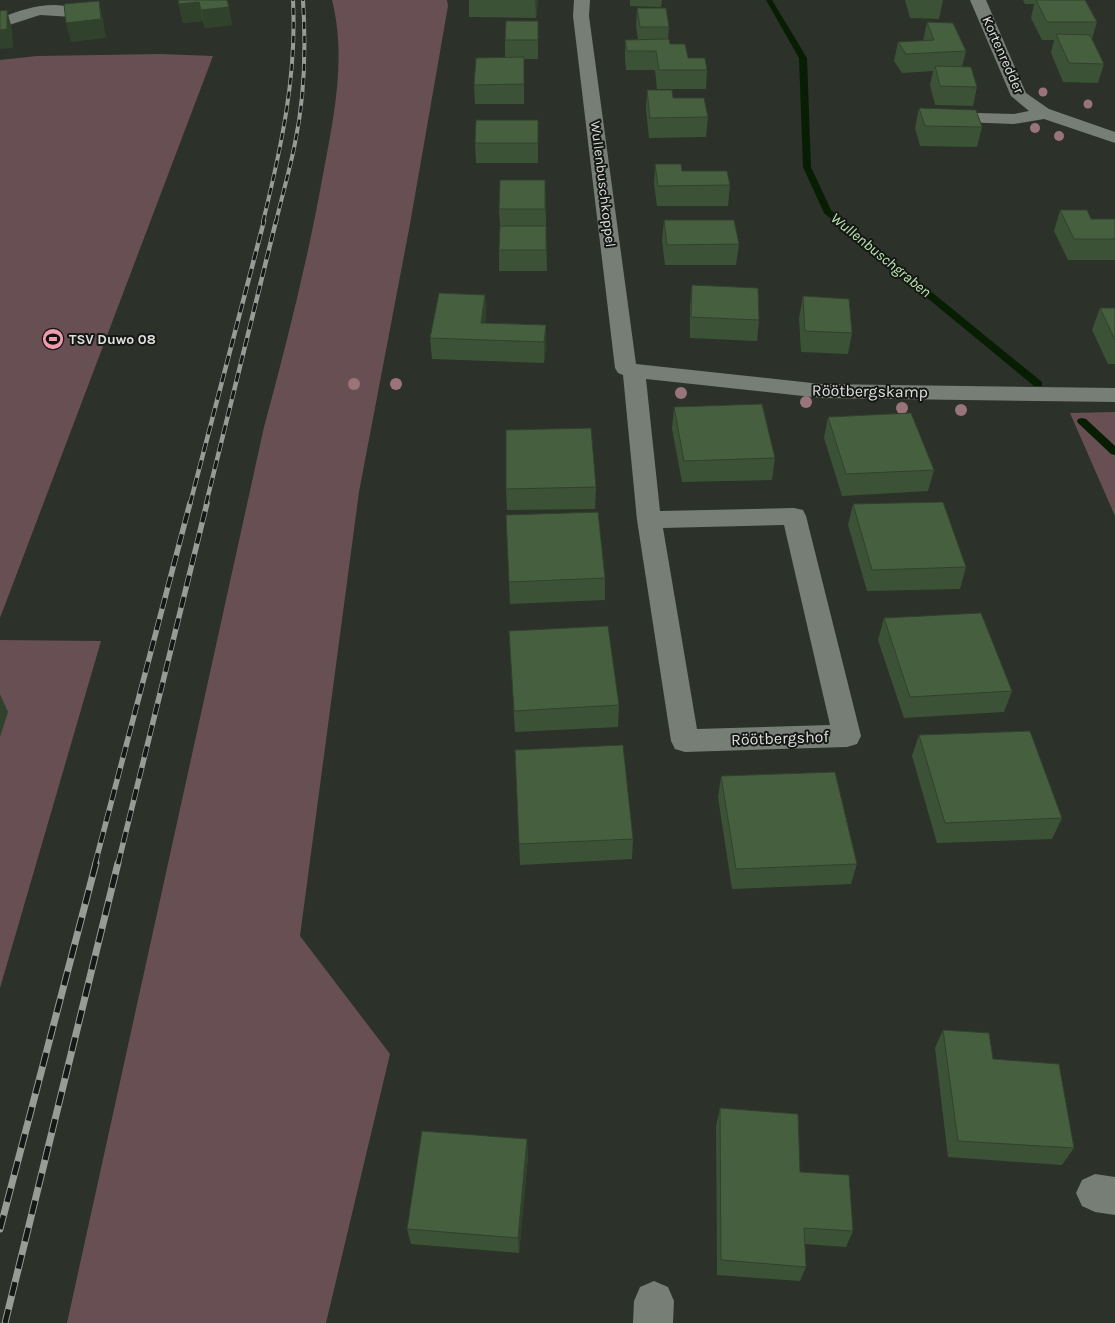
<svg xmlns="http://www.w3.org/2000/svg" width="1115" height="1323" font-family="Karla,sans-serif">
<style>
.green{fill:#684f53}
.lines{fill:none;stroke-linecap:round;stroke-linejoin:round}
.stream{fill:#081e03;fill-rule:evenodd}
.minor{fill:#777e76;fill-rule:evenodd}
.rail-far3-casing{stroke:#989c97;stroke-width:4}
.rail-far2-casing{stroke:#989c97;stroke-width:4.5}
.rail-far1-casing{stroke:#989c97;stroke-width:5.5}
.rail-casing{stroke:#989c97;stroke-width:7}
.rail-far3{stroke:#161815;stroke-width:2.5;stroke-dasharray:7;stroke-linecap:butt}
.rail-far2{stroke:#161815;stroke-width:3;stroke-dasharray:9;stroke-linecap:butt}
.rail-far1{stroke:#161815;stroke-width:4;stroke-dasharray:11;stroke-linecap:butt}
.rail{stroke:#161815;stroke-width:5;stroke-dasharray:14;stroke-linecap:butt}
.tree{fill:#997478}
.wall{fill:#3c5236}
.shaded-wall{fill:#31422c}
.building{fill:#465f3f;stroke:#31422c}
.labels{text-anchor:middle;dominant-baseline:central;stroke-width:4;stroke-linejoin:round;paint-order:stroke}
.far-street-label{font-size:14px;fill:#dde0dc;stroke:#161815}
.far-poi-label{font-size:14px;font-weight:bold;fill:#dde0dc;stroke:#161815;text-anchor:start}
.far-water-label{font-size:15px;font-style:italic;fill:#bbe7af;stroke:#161815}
.street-label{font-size:16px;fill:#dde0dc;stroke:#161815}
</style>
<rect width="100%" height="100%" fill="#2c312a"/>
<path class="green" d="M332,0H447L448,6L410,224L359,492L300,936L390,1054L326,1323H67L264,427C286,346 307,263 322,180C333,121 347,59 332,0Z
M161,54L213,56L0,618V60L37,56Z
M1115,412V516L1070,413Z
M0,640L101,641L0,988Z"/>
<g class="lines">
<path class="stream" d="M766,0H772L807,58L811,167L831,210L1042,382V386H1034L824,213L803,167L799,58Z
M1082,418L1086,419L1115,446V455L1111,454L1078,423L1077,421L1078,419Z"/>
<path class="minor" d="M574,0H590L589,16L636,364L821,384L1115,388V402L821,398L646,379L660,511L794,508L803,510L806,516L861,736L857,744L847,747L685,752L675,749L671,741L637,520L623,375L618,373L615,368L573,16ZM784,525L830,725L697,729L663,528Z
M970,0H986L1026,93L1049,109L1115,132V143L1044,119L1014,124L935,121L932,117L935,113L941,112L1014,114L1029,111L1011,96Z
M55,5L90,8L95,10L98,13L95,16L90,18L40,15L0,28V18C19,11 34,5 55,5Z
M1095,1174L1115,1177V1215L1095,1212L1082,1206L1076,1193L1082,1180Z
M654,1281L668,1287L674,1301L673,1323H633L634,1301L640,1287Z"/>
<g class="rail-far3-casing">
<path id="rail-far3" d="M263,222C281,148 297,76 293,0
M276,222C282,196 290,169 295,143C305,96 306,48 303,0"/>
</g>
<g class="rail-far2-casing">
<path id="rail-far2" d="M190,504L264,221
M206,504L276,221"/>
</g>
<g class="rail-far1-casing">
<path id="rail-far1" d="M95,864L190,503
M118,864L207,503"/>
</g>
<g class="rail-casing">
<path id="rail" d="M0,1229L96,863
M5,1323L118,863"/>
</g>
<use href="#rail-far3" class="rail-far3"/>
<use href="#rail-far2" class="rail-far2"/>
<use href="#rail-far1" class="rail-far1"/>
<use href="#rail" class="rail"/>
</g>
<g class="tree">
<circle cx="1043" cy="92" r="4.5"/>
<circle cx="1088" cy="104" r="4.5"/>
<circle cx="1035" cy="128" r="5"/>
<circle cx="1059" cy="136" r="5"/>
<circle cx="354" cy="384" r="6"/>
<circle cx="396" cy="384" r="6"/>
<circle cx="681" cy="393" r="6"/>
<circle cx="806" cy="402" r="6"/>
<circle cx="902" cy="408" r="6"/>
<circle cx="961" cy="410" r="6"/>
</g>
<path class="wall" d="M178,0H227L232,25L205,28L203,21L183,23Z
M469,0H538L536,18L469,17Z
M630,0H662L661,7L630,6Z
M905,0H943L939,19L910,18Z
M1023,0H1085L1097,22L1092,39L1104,64L1098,83L1063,82L1051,53L1054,40H1042L1031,18L1034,4H1025Z
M637,8L669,27L668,39L670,44L688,58L707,70L706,89H657L655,70H626L625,59V40H638L636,26Z
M538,21V59H524V104H475L474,85L505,58V40Z
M927,22L966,51L962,67L977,87L973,106L935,105L930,85L933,71L902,73L894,61L898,42L923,41Z
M647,90L673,98L708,117L706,137L649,138L646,110Z
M919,108L982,127L977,147L920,146L915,128Z
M538,120V163H476L475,143Z
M655,164L730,185L728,206H657L654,184Z
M545,180L547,271H499V250L500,226L499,209Z
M1060,210L1091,219H1115V260H1068L1054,231Z
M664,220L739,244L736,265H665L662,241Z
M692,285L759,320L757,341L690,338V306Z
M485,295L486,316L485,323L546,325V346L544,363L432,359L430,338Z
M803,296L852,333L848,354L801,352L799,318Z
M1100,308H1115V364H1108L1092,330Z
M674,407L775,458L772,480L682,482L672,429Z
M828,417L934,470L928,491L842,496L824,438Z
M596,487L595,509L507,510L506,489Z
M853,504L966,567L960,589L867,591L848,525Z
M506,515L605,578V600L510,604Z
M884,618L1012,691L1004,712L904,718L878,640Z
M509,631L619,705L618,727L515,732Z
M919,735L1062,818L1052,839L937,843L912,756Z
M515,750L633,839L632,859L520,865Z
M721,776L857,864L851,884L732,889L718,797Z
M943,1030L993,1059L1074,1148L1062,1165L948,1157L935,1048Z
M720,1108L800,1172L853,1231L846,1247L805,1244L806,1267L800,1281L717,1275L716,1126Z
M527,1139L528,1156L519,1253L411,1244L407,1229Z"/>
<path class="shaded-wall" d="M535,0H538L536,18Z
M99,1L103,19L106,38L71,42L66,23Z
M199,2L203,21L183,23L179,4Z
M229,7L232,25L205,28L201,10Z
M7,10L12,29L13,48L0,49V30Z
M485,295L486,316L483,339L481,323Z
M546,325V346L544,363V342Z
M0,694L8,712L0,737Z
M527,1139L528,1156L519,1253L518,1238Z"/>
<path class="building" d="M178,0H227L229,7L201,10L199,2L179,4Z
M1036,0H1085L1097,22H1047Z
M99,1L101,19L66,23L64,4Z
M637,8H666L669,27H640Z
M7,10V29L0,30V11Z
M506,21H538V40H505Z
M927,22L953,23L966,51L906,54L898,42L934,40Z
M1056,34L1090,35L1104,64L1069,63Z
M669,39L670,44H685L688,58H705L707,70H659L656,51H627L625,40Z
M524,57V84L474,85L476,58Z
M935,66L971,67L977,87L940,86Z
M647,90H672L673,98H704L708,117L650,118Z
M919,108L976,110L982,127L925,126Z
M476,120H538V143H475Z
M655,164H681L682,171H727L730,185L658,186Z
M500,180H545V209H499Z
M1060,210H1087L1091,219H1115V239H1074Z
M664,220H734L739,244L667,245Z
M500,226H546V250H499Z
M692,285L758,288L759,320L691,317Z
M439,293L485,295L481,323L546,325L544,342L430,338Z
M803,296L849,299L852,333L805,331Z
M1100,308H1115V340Z
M762,404L775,458L684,461L674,407Z
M911,413L934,470L846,474L828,417Z
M591,428L596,487L506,489V430Z
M943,502L966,567L872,570L853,504Z
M598,512L605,578L509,582L506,515Z
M981,613L1012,691L910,697L884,618Z
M608,626L619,705L514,711L509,631Z
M1030,731L1062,818L945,823L919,735Z
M623,745L633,839L519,844L515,750Z
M835,772L857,864L736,869L721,776Z
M943,1030L989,1033L993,1059L1059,1064L1074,1148L958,1141Z
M720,1108L798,1114L800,1172L849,1175L853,1231L804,1228L806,1267L721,1260Z
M422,1131L527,1139L518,1238L407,1229Z"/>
<defs>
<g id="stadium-disc" transform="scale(1.125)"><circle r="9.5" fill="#f29aad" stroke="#161815"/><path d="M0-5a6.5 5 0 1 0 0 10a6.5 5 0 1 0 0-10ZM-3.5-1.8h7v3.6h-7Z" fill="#111"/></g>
</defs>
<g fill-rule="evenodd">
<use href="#stadium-disc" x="53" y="339"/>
</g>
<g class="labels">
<g class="far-street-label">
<text transform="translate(1003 55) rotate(66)">Kortenredder</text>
<text transform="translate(603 184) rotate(83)">Wullenbuschkoppel</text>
</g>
<g class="far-poi-label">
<text x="69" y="339">TSV Duwo 08</text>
</g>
<g class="far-water-label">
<text transform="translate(881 255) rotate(39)">Wullenbuschgraben</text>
</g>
<g class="street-label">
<text transform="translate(870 391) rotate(1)">Röötbergskamp</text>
<text transform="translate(780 738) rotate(-2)">Röötbergshof</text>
</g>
</g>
</svg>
